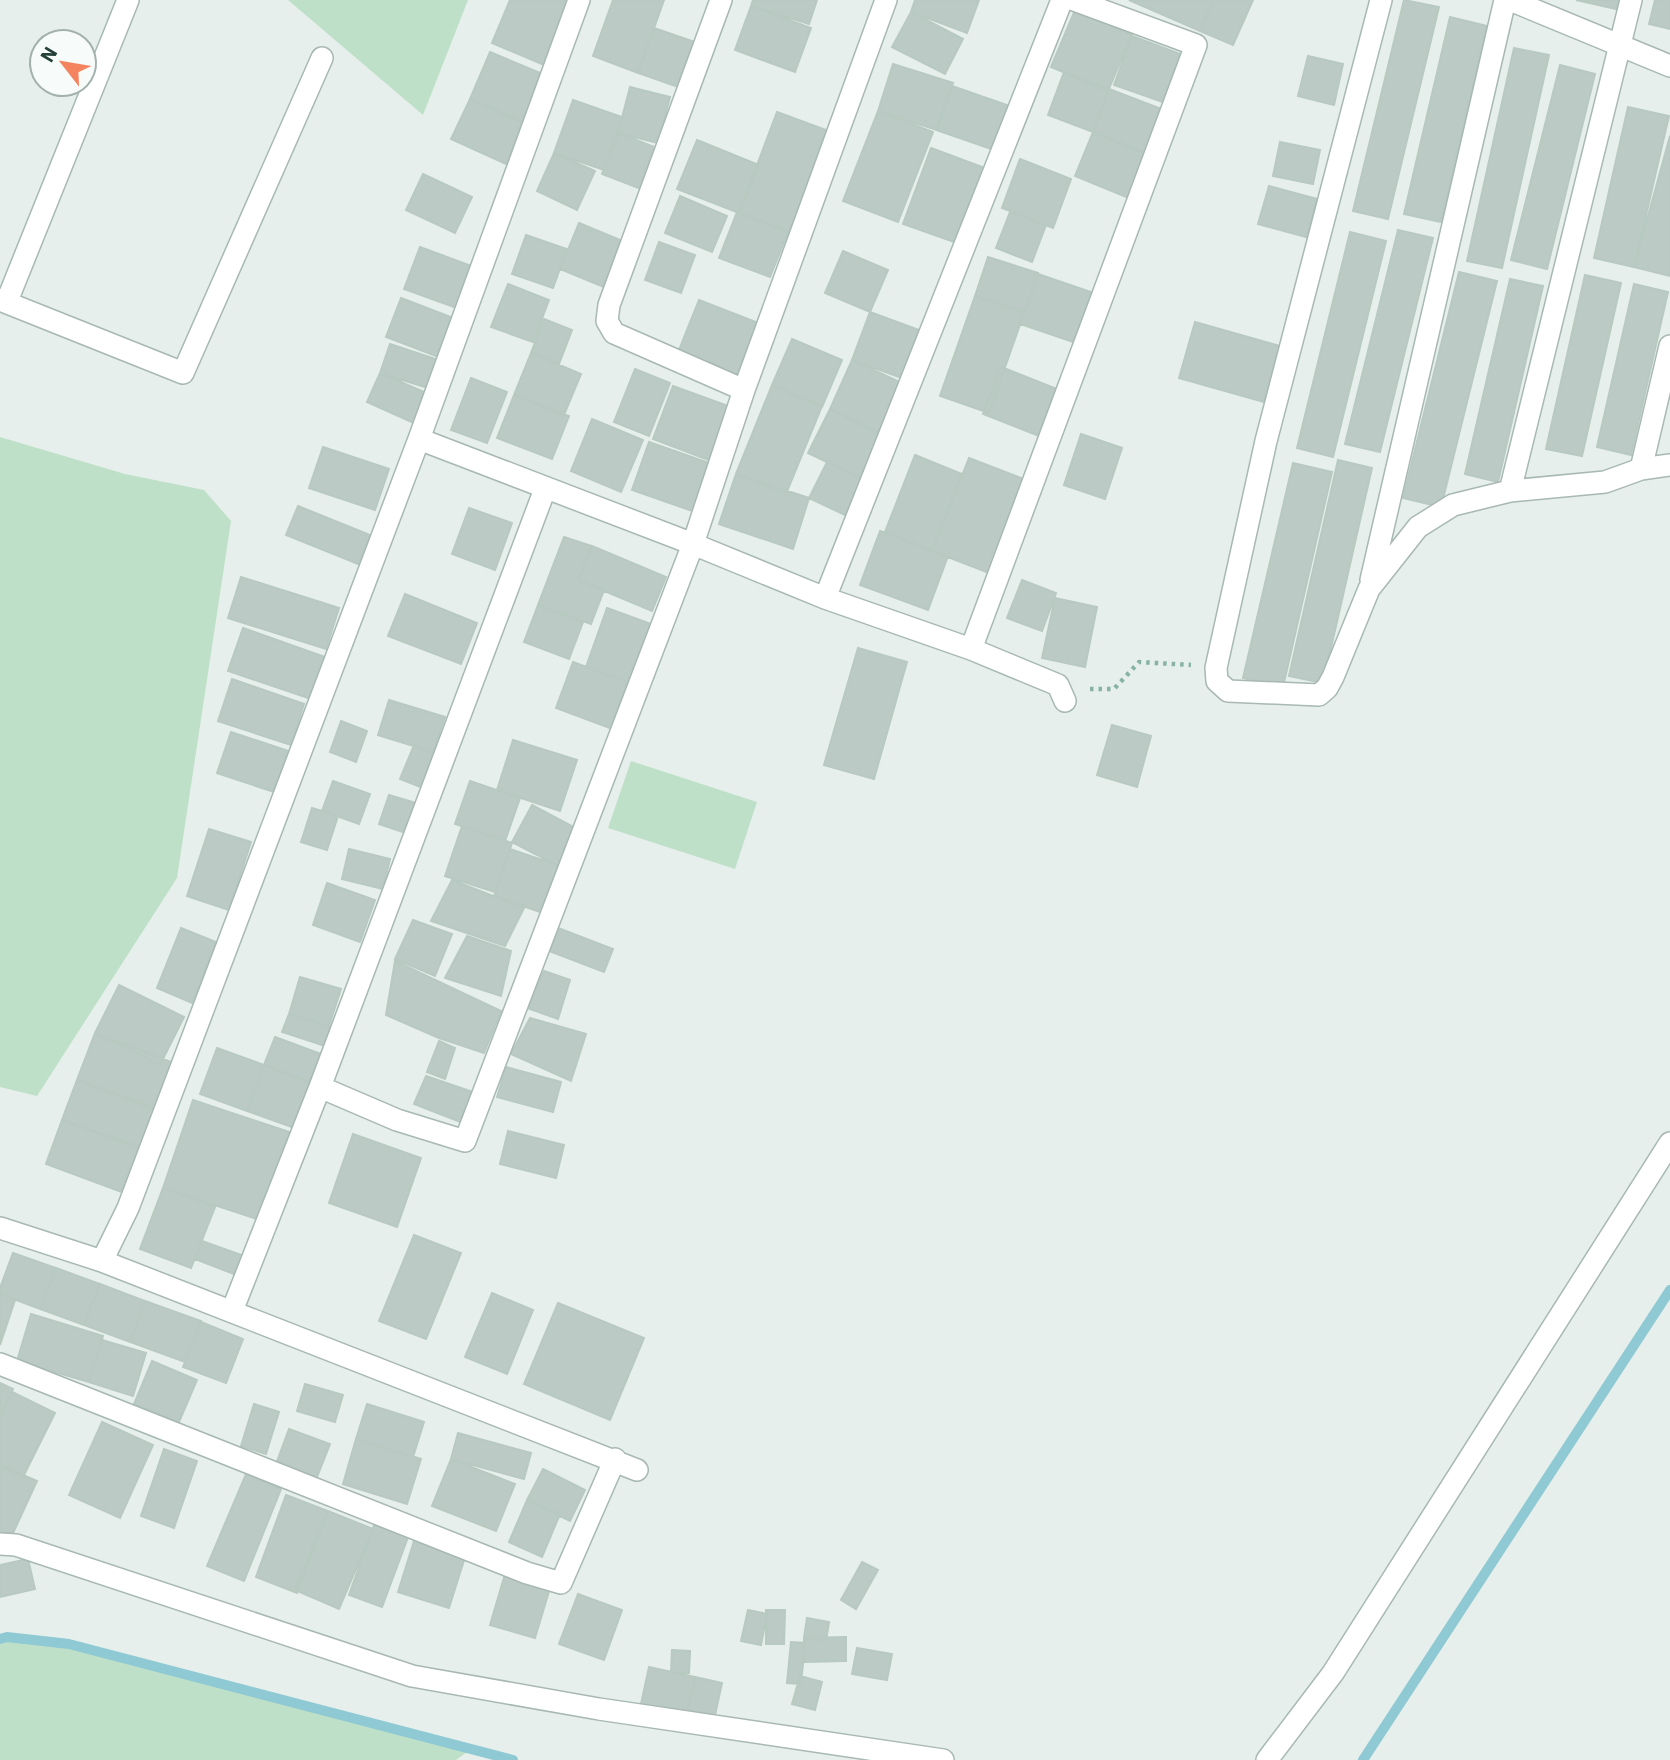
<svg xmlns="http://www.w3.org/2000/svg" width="1670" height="1760" font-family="'IBM Plex Sans',sans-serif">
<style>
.green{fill:#bfe0c8}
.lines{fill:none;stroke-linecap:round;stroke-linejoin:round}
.stream{stroke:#8ec9d4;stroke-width:10}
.building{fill:#bbcac4;stroke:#b8c9c2;stroke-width:2}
.minor-casing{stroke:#a8b8b2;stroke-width:24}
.path{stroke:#86b3a5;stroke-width:4.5;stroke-dasharray:3.5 5;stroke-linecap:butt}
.minor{stroke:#fff;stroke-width:21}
</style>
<rect width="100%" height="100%" fill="#e6efeb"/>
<path class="green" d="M288,0H468L423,115Z
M0,437L125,474L204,490L231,521L177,878L37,1096L0,1087Z
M631,761L757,802L735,869L608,828Z
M7,1637L69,1644L471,1749L456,1760H0V1639Z"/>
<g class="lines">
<path class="stream" d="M0,1639L7,1637L69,1644L513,1760
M1363,1760L1670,1290"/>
</g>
<path class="building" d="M510,0H571L544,65L492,43Z
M613,0H664L638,73L593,56Z
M753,0H817L809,24L751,6Z
M915,0H979L967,33L911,12Z
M1129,0H1214L1200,31Z
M1214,0H1253L1233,45L1200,31Z
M1404,0L1439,7L1388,219L1353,211Z
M1576,0H1618L1616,9Z
M1655,0H1670V29L1649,24Z
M751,6L811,28L795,72L735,50Z
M1075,10L1132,34L1108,91L1051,67Z
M911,12L963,39L945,74L892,47Z
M1450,17L1487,26L1441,222L1404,214Z
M654,28L698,43L681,88L638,73Z
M1132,36L1191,58L1174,106L1114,85Z
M1514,48L1549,55L1502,268L1467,261Z
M490,52L545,75L525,122L470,99Z
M1308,56L1343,64L1334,105L1298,96Z
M893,64L953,83L937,130L878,111Z
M1560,65L1595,74L1547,269L1511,260Z
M1064,72L1109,89L1093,132L1048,115Z
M952,86L1010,106L994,150L936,130Z
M630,87L670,97L658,143L618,133Z
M1109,89L1172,113L1155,156L1093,132Z
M470,99L525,124L506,164L451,139Z
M573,100L622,117L604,170L554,153Z
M1628,107L1669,116L1634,267L1594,258Z
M878,111L933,132L898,222L843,201Z
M777,112L829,131L791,232L739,213Z
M1093,132L1149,155L1131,199L1075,176Z
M618,133L657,148L641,189L602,174Z
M1670,136V276L1634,267Z
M697,140L759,165L739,213L677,189Z
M1280,142L1320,150L1313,184L1273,176Z
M931,148L985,168L957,243L903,224Z
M554,153L595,171L577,210L537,191Z
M1020,159L1071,179L1053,228L1002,208Z
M423,174L472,197L455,233L406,210Z
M1269,186L1317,199L1306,237L1258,224Z
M680,196L727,216L712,252L665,233Z
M737,212L788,232L770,277L719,258Z
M1010,212L1046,225L1032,262L996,248Z
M579,223L625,242L606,288L560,269Z
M1398,230L1433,238L1380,452L1345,444Z
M1350,232L1386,241L1333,457L1297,448Z
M526,235L567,249L553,288L512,274Z
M659,242L695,255L681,293L645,280Z
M420,247L477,268L462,310L404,289Z
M843,251L888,270L870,312L825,293Z
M988,257L1038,273L1025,312L975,296Z
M1459,272L1497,281L1441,507L1403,498Z
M1038,274L1097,294L1079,344L1020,324Z
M1585,275L1621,283L1582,456L1546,449Z
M1510,279L1543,286L1498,482L1465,474Z
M508,284L549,300L533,342L491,327Z
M1634,284L1668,292L1631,455L1597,447Z
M975,296L1024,313L989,413L940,396Z
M401,298L456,319L441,358L386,337Z
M699,300L761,324L739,380L677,355Z
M870,312L930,334L910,381L852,360Z
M544,319L572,330L559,364L531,353Z
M1195,322L1280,346L1264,402L1179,378Z
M792,339L842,360L822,407L772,385Z
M390,344L438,360L428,388L380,373Z
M531,353L581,374L564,415L514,395Z
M852,360L906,385L884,435L830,409Z
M1001,367L1057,389L1039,436L983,414Z
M635,369L670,383L649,436L614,422Z
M380,373L431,395L418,425L367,402Z
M471,378L507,392L487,443L451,430Z
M772,385L822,406L786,494L736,474Z
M673,386L731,407L711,461L653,439Z
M514,395L569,416L552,459L497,438Z
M830,409L883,435L862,479L808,453Z
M592,419L643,440L621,492L571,471Z
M1081,434L1122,448L1105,499L1064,485Z
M649,442L715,465L698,513L632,490Z
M323,447L389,469L375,510L309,488Z
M915,455L962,474L932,551L885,532Z
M969,458L1026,480L989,573L932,551Z
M1338,460L1372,468L1323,683L1289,676Z
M827,462L864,480L847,516L809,498Z
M1293,463L1332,472L1283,687L1243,678Z
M736,474L809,498L793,549L719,524Z
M298,506L370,535L358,564L286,535Z
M469,508L512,523L495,570L452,554Z
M880,531L948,556L928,610L860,585Z
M564,537L592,546L578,580L604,590L591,624L538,605Z
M592,546L666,577L652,611L578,580Z
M241,577L339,608L326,649L228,618Z
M1022,580L1056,593L1042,631L1007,618Z
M405,594L477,623L461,664L388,636Z
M1055,598L1097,607L1085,667L1042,658Z
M538,605L583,622L569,659L524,642Z
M607,608L654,625L632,684L586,667Z
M243,628L328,658L314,700L228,671Z
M858,648L907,662L874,779L824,765Z
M573,662L632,684L615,730L556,708Z
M232,679L304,704L291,745L218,721Z
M389,700L445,717L433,752L378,735Z
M341,721L367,731L356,762L330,752Z
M1112,725L1151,736L1137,787L1097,775Z
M231,732L288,751L274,792L217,773Z
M513,740L577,760L560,811L497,790Z
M414,745L436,754L423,788L400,779Z
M333,781L370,794L359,824L322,811Z
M470,781L520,798L505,841L455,824Z
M389,795L419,804L409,834L379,824Z
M532,805L579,830L560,867L512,842Z
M312,808L338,816L327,850L301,842Z
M462,826L512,843L495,892L445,876Z
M209,829L251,842L229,910L187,896Z
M349,849L390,859L383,889L342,879Z
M510,849L560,866L543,913L494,896Z
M452,880L524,908L505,946L431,921Z
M327,883L375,900L360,942L313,925Z
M413,920L452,934L435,976L395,959Z
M181,928L216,942L192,1003L157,988Z
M558,928L613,949L604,972L549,951Z
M467,936L511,951L501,996L445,978Z
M395,961L501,1011L484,1053L439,1038L386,1015Z
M544,971L570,980L558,1019L527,1008Z
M300,977L341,989L329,1026L289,1014Z
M119,985L184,1017L160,1065L95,1033Z
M289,1014L331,1027L325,1046L282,1032Z
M530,1018L586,1034L571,1081L511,1054Z
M95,1033L174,1063L155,1110L77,1080Z
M275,1037L324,1055L314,1083L264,1065Z
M439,1041L455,1048L445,1079L427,1072Z
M217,1048L264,1065L247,1111L200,1094Z
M264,1065L313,1084L297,1129L247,1111Z
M506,1067L561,1082L553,1112L497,1097Z
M426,1076L476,1093L463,1123L414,1104Z
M77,1080L160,1109L146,1149L62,1120Z
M193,1100L292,1133L263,1221L163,1188Z
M62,1120L143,1150L127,1194L46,1164Z
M508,1131L564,1145L556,1178L500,1164Z
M353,1134L421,1158L397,1227L329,1203Z
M163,1188L215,1207L191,1268L140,1249Z
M414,1235L461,1253L426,1339L379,1321Z
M202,1241L247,1257L239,1276L195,1259Z
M13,1253L56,1268L40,1309L0,1294V1288Z
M56,1268L100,1284L84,1325L40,1309Z
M100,1284L145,1301L130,1342L84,1325Z
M492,1293L533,1310L507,1374L465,1357Z
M0,1294L15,1300L0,1345Z
M145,1301L201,1321L185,1362L130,1342Z
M558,1303L644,1338L610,1420L524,1384Z
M31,1314L103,1336L89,1382L17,1361Z
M201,1322L243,1339L226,1383L183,1367Z
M102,1340L146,1353L133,1396L89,1382Z
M152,1361L197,1380L179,1422L134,1404Z
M0,1383L13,1389L0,1418Z
M305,1384L343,1395L335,1422L297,1411Z
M12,1392L55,1413L23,1477L0,1466V1416Z
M254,1404L279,1412L266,1454L241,1446Z
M367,1404L424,1422L413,1457L356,1439Z
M102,1422L153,1445L120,1518L69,1495Z
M289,1429L330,1444L315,1482L275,1467Z
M458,1433L531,1453L524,1479L451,1459Z
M356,1439L421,1459L407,1504L343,1484Z
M164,1449L197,1461L174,1528L141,1516Z
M451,1459L515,1484L496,1531L432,1506Z
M0,1465L37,1481L8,1544L0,1540Z
M543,1469L585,1490L570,1521L527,1500Z
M246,1474L281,1489L244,1581L207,1566Z
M286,1495L328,1511L297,1593L256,1577Z
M527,1500L560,1514L542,1557L509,1542Z
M328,1511L373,1529L339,1609L295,1590Z
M374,1525L408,1537L382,1607L349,1595Z
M415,1538L466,1554L449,1608L398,1592Z
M28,1559L35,1589L0,1597V1565Z
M862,1562L878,1570L856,1609L841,1600Z
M505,1574L550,1588L535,1638L490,1625Z
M578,1594L622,1610L604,1660L559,1644Z
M748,1610L767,1614L761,1645L741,1641Z
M766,1610H785L784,1644H766Z
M807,1618L829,1622L826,1641L804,1638Z
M846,1637V1661L804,1662V1638Z
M791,1642L805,1643L801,1684L787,1683Z
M857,1648L892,1654L887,1680L852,1674Z
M672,1650L690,1651L689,1673L671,1672Z
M649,1667L695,1677L687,1714L641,1704Z
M800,1676L822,1682L815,1710L792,1704Z
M695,1677L722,1683L714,1720L687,1714Z"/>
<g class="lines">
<g class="minor-casing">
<path id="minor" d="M721,0L609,305L607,321L614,333L744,390
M1381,0L1266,441L1216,668L1217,681L1228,691L1319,695L1327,688L1333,677L1369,589L1418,527L1453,505L1510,491L1605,482L1641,469L1670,346
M1510,0L1670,66
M0,300L183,373L322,58
M7,301L128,0
M419,439L693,544L825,598L971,649L1058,685L1065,701
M1641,469L1670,465
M1510,491L1631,0
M1371,580L1505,0
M825,598L1062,0
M971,649L1196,45L1074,0
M320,1087L397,1120L465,1141L693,544L744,390L886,0
M0,1228L102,1261L637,1470
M102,1261L128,1208L419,439L579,0
M232,1311L320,1087L545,489
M0,1364L527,1573L561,1583L615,1459
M0,1544L16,1545L412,1676L599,1709L943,1760
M1267,1760L1333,1673L1670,1143"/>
</g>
<path class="path" d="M1090,689H1114L1139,662L1191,665"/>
<use href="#minor" class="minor"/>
</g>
<g transform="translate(63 63) rotate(301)"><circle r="33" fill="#f7fbf9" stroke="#a3b1ad" stroke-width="2"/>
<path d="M0-5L12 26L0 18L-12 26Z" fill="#f4845f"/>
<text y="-10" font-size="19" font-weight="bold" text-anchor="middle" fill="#24423a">N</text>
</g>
</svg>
